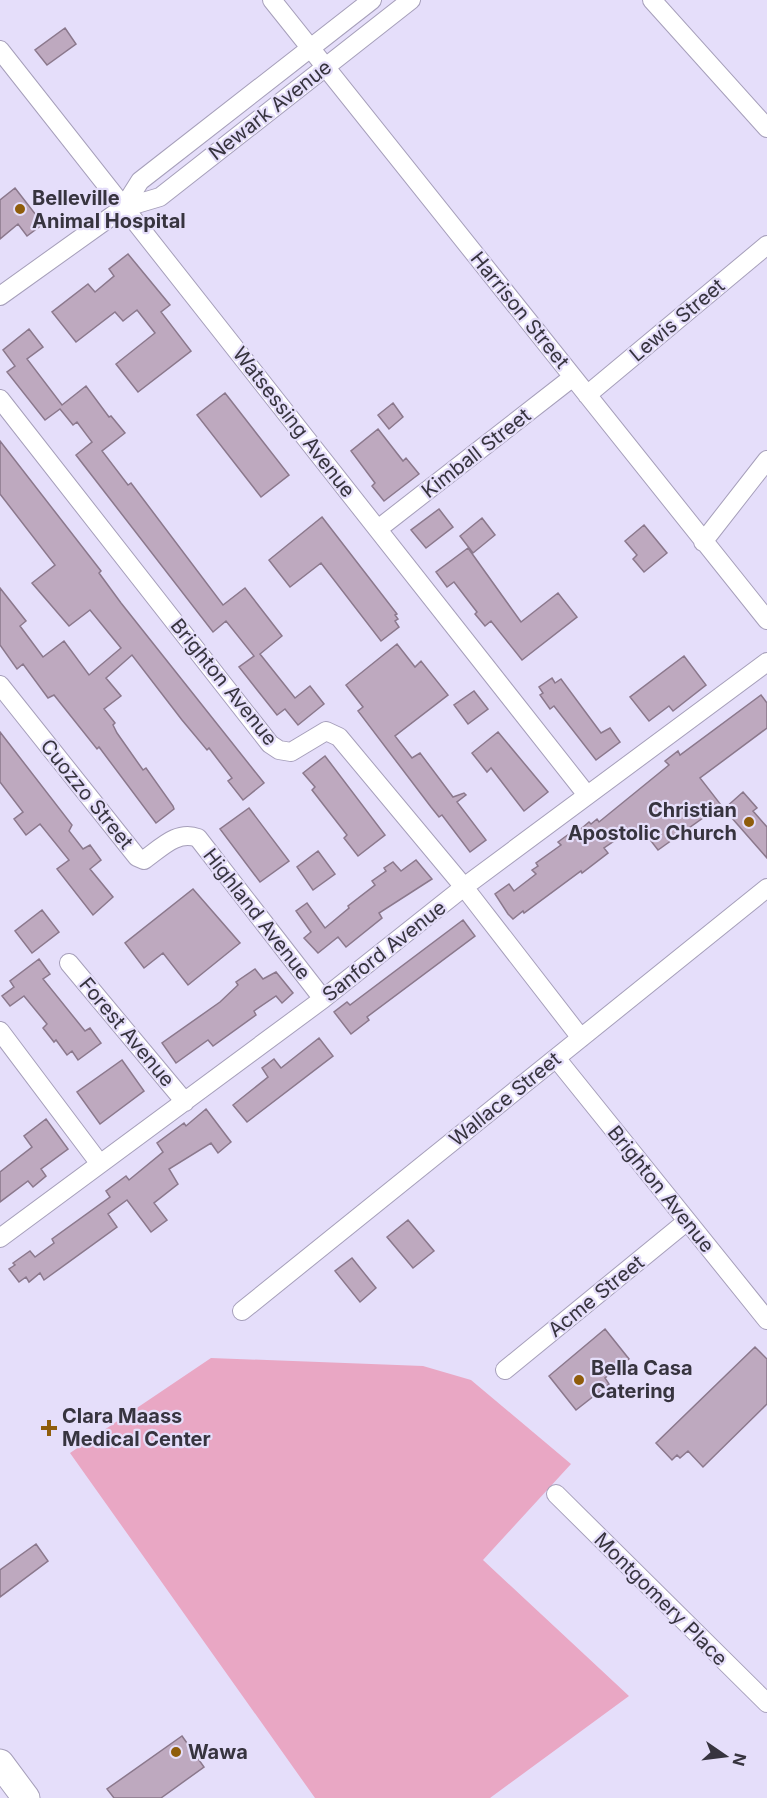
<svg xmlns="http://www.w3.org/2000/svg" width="767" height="1798" font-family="Inter,sans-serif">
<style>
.green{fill:#e9a7c4}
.building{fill:#bea9bf;stroke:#8b788c;stroke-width:1.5}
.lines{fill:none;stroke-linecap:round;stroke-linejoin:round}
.minor-casing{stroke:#a69fba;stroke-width:20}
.secondary-casing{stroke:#a69fba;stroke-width:29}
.minor{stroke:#fff;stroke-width:18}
.secondary{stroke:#fff;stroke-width:27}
.poi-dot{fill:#8f5d0b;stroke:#e5defa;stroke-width:2}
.labels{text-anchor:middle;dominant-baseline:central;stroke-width:4.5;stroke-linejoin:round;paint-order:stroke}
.street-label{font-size:20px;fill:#37343f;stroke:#e5defa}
.poi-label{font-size:20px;font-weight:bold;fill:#37343f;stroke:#e5defa;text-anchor:start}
</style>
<rect width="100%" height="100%" fill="#e5defa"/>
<path class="green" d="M211,1358L423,1366L471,1380L571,1464L483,1560L629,1696L490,1798H315L70,1453Z"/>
<path class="building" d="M65,28L76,44L47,65L35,50Z
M15,188L43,224L27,236L18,224L0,239V200Z
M128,254L170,305L161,312L191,351L138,392L116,364L155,333L137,310L123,321L115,312L76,342L52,312L88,284L95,292L114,276L109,269Z
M29,329L43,347L27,359L62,405L86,386L109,417L111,416L125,433L102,451L128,485L131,483L223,605L245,588L282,636L260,654L295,698L310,686L324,704L298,725L285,709L277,715L239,667L254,656L226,621L213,632L76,455L92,442L77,422L73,425L60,409L45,420L7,372L15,366L3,350Z
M225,393L289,475L261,497L197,415Z
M393,403L403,417L389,429L378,415Z
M378,429L403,461L406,458L419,474L384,501L372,486L375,483L351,451Z
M0,441L101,571L99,573L121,603L264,783L243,800L228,781L232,778L209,748L207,750L182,720L132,655L106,678L121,696L104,709L115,723L113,725L117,733L143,770L146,768L173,806L174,809L156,823L99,747L97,749L54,695L48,698L23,664L17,669L0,645V588L26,621L20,626L43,657L64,641L89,675L121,648L90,610L69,626L32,583L55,565L0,494Z
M439,509L453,527L426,548L411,530Z
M322,517L397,614L395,615L398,619L395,621L399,627L381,641L321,563L290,587L269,560Z
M482,518L495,535L473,553L460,536Z
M644,525L667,553L644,572L633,559L637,555L625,541Z
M468,548L521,622L558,593L577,617L522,660L491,621L485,626L475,614L477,612L454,582L447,587L436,572Z
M397,644L415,667L421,661L448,695L395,736L412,758L420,753L453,797L464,793L466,795L457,802L486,840L470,852L442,815L439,817L431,807L358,711L363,707L346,685Z
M684,656L706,685L673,711L669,706L649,721L630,697Z
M552,678L555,683L561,679L601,733L610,728L620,742L596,760L554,706L550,709L540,695L543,693L539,687Z
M474,691L488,709L468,724L454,705Z
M761,695L767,703V728L700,778L721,805L658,850L641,828L629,838L626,833L604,848L608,853L582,873L581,871L524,913L523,911L513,919L508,914L495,894L509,884L514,891L536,874L532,870L538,866L536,863L561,845L558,842L573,831L575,834L589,822L591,824L597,819L599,822L669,765L665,761L678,751L680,755Z
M0,732L72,825L69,831L83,849L90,845L101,860L90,869L113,897L93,915L57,869L69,860L40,824L26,835L14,819L23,812L0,782Z
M498,732L548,792L524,811L491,768L487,772L472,753Z
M325,756L385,835L358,856L344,838L347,835L312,790L315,787L303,773Z
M743,792L757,808L753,811L767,827V858L724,809Z
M249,808L289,861L260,882L220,829Z
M318,851L335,874L313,890L297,867Z
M416,860L432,879L379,913L382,918L346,947L338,937L318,953L304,938L311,932L296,911L307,903L325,928L349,908L348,906L375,885L372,881L386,871L384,868L393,862L401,871Z
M193,889L240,943L188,985L163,953L144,968L125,943Z
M42,910L59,932L32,953L15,931Z
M463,920L475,936L367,1017L369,1020L351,1034L334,1012L347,1002L350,1005Z
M39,959L50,974L43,979L85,1031L90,1028L101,1043L78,1060L72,1051L67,1055L56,1040L54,1042L43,1028L47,1024L24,996L10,1006L2,996L14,987L10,981Z
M255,969L263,979L276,972L293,993L282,1003L276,996L254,1011L256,1015L213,1046L208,1040L176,1063L162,1043L220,1002L238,985L236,982Z
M319,1038L333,1056L247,1122L233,1105L268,1077L262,1068L274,1059L281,1068Z
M122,1060L144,1091L100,1124L77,1092Z
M206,1109L231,1142L218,1153L211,1143L169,1169L178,1184L154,1203L167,1220L151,1232L127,1200L108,1214L117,1227L44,1280L40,1273L29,1282L26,1277L19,1282L9,1269L15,1265L13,1263L30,1251L35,1257L54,1243L52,1239L110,1197L106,1191L126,1176L129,1180L163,1152L157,1143L184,1123L186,1126Z
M46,1119L68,1149L41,1169L46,1176L33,1187L28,1181L0,1202V1172L32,1147L24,1136Z
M408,1220L434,1251L413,1268L387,1237Z
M352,1258L376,1288L360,1302L335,1271Z
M605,1329L629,1359L605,1378L609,1384L576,1410L549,1376Z
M755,1347L767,1359V1404L703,1467L688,1451L680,1458L677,1455L672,1460L656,1443Z
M36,1544L48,1561L0,1597V1570Z
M182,1736L204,1767L161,1798H114L107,1789Z"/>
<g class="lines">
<g class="minor-casing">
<path id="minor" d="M272,0L767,620
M652,0L767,128
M0,50L587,795
M123,208L140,181L372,0
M0,296L123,208L160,197L411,0
M587,395L767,245
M0,399L270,744L279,750L291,752L326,731L339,737L464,887L581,1038
M378,529L573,377
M703,542L767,460
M0,685L137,857L144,860C161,848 177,830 198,838L323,999
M69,963L185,1102
M0,1031L100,1164
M556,1058L767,1320
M0,1238L323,999L464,887L767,662
M242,1311L767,888
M505,1370L686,1222
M556,1494L767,1703"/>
</g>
<g class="secondary-casing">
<path id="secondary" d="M0,1763L26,1798"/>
</g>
<use href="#minor" class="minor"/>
<use href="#secondary" class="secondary"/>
</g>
<g class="poi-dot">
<circle cx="20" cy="209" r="6"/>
<circle cx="749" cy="822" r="6"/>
<circle cx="579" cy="1380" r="6"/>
<path d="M46 1419h6v6h6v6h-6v6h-6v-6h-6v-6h6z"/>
<circle cx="176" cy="1752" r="6"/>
</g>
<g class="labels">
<g class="street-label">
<text transform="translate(270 110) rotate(-38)">Newark Avenue</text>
<text transform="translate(520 310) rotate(51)">Harrison Street</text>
<text transform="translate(677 320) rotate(-40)">Lewis Street</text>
<text transform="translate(294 422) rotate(52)">Watsessing Avenue</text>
<text transform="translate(476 453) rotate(-38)">Kimball Street</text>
<text transform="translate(224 682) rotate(51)">Brighton Avenue</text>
<text transform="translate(87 794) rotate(51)">Cuozzo Street</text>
<text transform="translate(257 914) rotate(52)">Highland Avenue</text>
<text transform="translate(384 951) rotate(-38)">Sanford Avenue</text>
<text transform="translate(127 1032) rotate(50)">Forest Avenue</text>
<text transform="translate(505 1099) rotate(-39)">Wallace Street</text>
<text transform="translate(661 1189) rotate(51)">Brighton Avenue</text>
<text transform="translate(596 1296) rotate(-39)">Acme Street</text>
<text transform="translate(661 1599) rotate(45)">Montgomery Place</text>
</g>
<g class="poi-label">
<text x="32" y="198">Belleville<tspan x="32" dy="23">Animal Hospital</tspan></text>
<text x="737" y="810" text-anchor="end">Christian<tspan x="737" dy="23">Apostolic Church</tspan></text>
<text x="591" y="1368">Bella Casa<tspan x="591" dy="23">Catering</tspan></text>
<text x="62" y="1416">Clara Maass<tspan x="62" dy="23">Medical Center</tspan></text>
<text x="188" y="1752">Wawa</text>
</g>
</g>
<g transform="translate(725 1756) rotate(104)" stroke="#e5defa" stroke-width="4.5" paint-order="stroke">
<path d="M0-4.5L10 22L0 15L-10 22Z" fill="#37343f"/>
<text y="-9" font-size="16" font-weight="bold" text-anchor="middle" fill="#37343f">N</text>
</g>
</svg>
